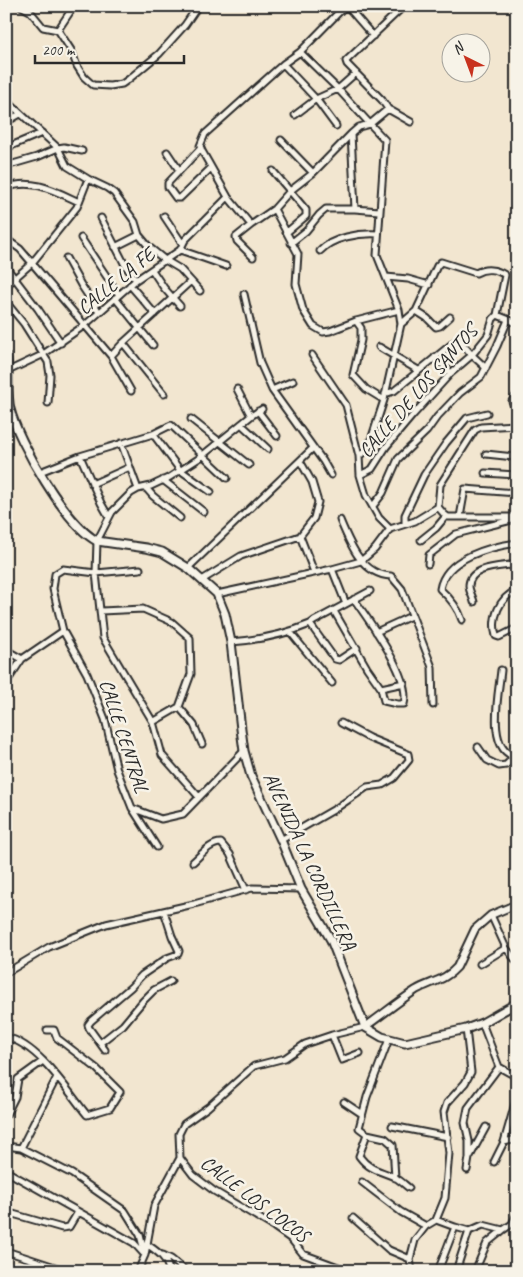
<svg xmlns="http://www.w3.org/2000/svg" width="523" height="1277" font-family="Caveat,sans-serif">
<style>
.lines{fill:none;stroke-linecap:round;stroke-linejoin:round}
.minor-casing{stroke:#2b2b2b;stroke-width:9}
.tertiary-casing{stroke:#2b2b2b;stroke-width:10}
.secondary-casing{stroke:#2b2b2b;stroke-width:11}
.minor{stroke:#f7f3e8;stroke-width:5}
.tertiary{stroke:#f7f3e8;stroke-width:6}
.secondary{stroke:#f7f3e8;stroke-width:7}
.labels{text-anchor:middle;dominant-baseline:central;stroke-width:5;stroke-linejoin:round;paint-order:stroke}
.street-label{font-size:20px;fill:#2b2b2b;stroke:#f7f3e8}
</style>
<rect width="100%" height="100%" fill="#f2e6d0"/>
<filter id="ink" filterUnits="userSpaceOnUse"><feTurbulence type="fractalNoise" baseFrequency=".02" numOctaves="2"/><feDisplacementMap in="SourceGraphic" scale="10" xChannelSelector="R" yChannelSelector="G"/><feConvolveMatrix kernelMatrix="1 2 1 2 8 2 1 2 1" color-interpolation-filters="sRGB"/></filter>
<g filter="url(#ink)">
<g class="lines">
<g class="minor-casing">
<path id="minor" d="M21,6L30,11L43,27L58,30
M345,6L300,52L283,64L205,134L200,146L202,151L228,197L251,225L274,209L290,191L313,173L351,134L359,127L370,124L385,140L377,255L399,310L401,324L384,400L369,446L367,450L359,456
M347,6L373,36
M404,6L346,61L347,64L382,100L388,109L411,122
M58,30L71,50L77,66L84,77L93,85L110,86L122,84L129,79L159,54L185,25L198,6
M58,30L74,6
M300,52L338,89L370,124L388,109
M283,64L316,99L336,126
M6,100L58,148L67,166L88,179L107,188L114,193L135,222L139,235L149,247L165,260L180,269L200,291
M295,115L316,99L338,89L356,73
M6,122L20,114
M351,134L355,209
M281,140L313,173
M6,148L42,133
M201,148L168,183V187L176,198H180L211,168
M167,152L179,170
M6,166L37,157L58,148L64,147L82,151
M273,171L306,210V216L287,232
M6,188C32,177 57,192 79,202
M515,196L517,197
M274,209L298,254L296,284L303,310L313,326L323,332L330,331L356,321L399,310
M164,216L182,243
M101,218L125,265L136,280
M251,225L236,237L237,241L253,257
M81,238L119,295
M6,239L20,249L111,356L131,391
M291,243L306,231L319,215L326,209H355L379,211
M115,247L139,235
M180,250L226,266
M320,251C333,237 359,233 378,234
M66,258L81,285L99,312
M6,267L38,309L61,343
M152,270L164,288L180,306
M386,277L408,279L429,285
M130,285L155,314
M6,286L32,263L77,207L88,179
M244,294L260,363L272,390L293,381
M115,298L153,345
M6,302L24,324L48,362L50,375L48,403
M416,311L427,318L436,327L440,326L450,317
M356,321L361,328V340L353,375L366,389L384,400
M401,324L416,311L437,266L441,262L476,273C485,268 496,269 505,275L497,315
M123,343L164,394
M379,347L418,370
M111,356L123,343L191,281
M435,357L451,373
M8,371L42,355L85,325L136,280L180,250L185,240L228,197
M237,389L251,416
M272,390L323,461L331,475
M385,394L394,391L458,339L472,355L486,368
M517,394L512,401L517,415
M258,411L277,436
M191,419L249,465
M241,424L268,449
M517,425L481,427L475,430L440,485L438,507L444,514L448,517H517
M153,434L180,470L211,492
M121,443L138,489
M486,454L514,457L517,452
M80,456L101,503L109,517
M40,472L80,456L153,434L171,425L227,478
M485,473L517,475
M360,475L372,469L386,447L413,415L451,373L472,355L488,335L493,319L497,315L517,323
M163,480L204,512
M92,484L130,467
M146,488L153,496L180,518
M373,506L383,493L398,459L427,431L437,417L460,393L481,377L497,346L508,320
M460,517L465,489L517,493
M340,520C350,544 362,575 391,576L402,589L432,667L433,705
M405,524V515L424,475L446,443L467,418L487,413
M390,529L415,521L438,507
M300,536L314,572
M421,540L436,528L446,516
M428,564L429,555L456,534L516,519
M188,568L313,448
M140,569L96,573L63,569L55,574L53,589L63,631L87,674L105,719L117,770L132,808L157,847
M332,569L346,604
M202,580L241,556L300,536L314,518L318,502L312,482L300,461
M517,590C499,598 491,618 496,636L499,637L517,628
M217,594L332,569L361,561L375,549L390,529L379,518L366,495L360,475L359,456L346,405L312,355
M474,602C473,597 469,591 469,586C469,565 504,567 517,564
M101,611L143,609L172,622L190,638L191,674L179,707L153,722
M334,611L367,668L381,688L384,701L397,704H404C412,678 369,621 354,599
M462,620C458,607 450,598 440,589C445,558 489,547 517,543
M376,632L411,616
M291,633L332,683
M231,642C259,640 284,635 310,624
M357,648L339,660L335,659L310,624L314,621L370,591
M6,650L22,659
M501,670C499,693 485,752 517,757
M6,683L22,659L63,631
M381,688L404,683
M179,707L194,725L202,744
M478,747L487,760L499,766L506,765L511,760V756
M199,797L162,755L153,722L103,638L96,573L97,541L112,512L131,493L138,489L151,486L170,477L198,459L251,416L262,409
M132,808L161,819L183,814L244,751
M281,840L335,809L367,787L382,785L394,778L409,760L408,754L369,738L341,723
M193,862C201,855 210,843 221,843L230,854L246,890
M491,915L506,948L517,962
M480,964L506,948
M6,973L49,947L106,924L194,904L252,888L301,889
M482,1023L499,1067
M332,1035L342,1060L360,1053
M6,1037C39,1045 67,1090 87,1115L110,1108L120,1092L96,1068L57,1038L54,1030H47
M389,1039L367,1097L359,1128L367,1134L359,1156C371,1172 381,1170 396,1178C401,1181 405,1185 409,1188
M100,1043L123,1025L143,1001L154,990L171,981
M105,1050L89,1028L88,1025L91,1021L131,987L142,975L167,958L178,954L179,951L172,936L164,911
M499,1067L517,1077
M344,1102L362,1114
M6,1115L15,1097L18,1079L43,1061
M392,1126L448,1137
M367,1134L385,1138L393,1145L395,1178
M504,1142L517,1139
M6,1146L21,1148L72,1174L125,1211L140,1235L145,1255
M21,1148L57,1077
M469,1158L486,1127
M494,1162L504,1142L517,1097
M467,1170L469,1158V1141L465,1123L468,1108L499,1067
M6,1171L134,1243L143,1253
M362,1182L401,1212L426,1226
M6,1212L62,1228L69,1227L78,1212
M353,1218L389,1250L410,1259
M436,1220L455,1227L469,1231L483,1225L503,1230L512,1224L517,1214
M148,1245C158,1252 167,1258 169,1271
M6,1251L67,1271
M163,1255L171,1259L186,1271
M138,1271L145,1255L154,1206L180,1158
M349,1271L303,1254L291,1239L274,1227L214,1191L193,1175L180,1158L179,1134L184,1124L208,1107L254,1066L285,1058L305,1044L332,1035L365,1027
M412,1271L410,1259L415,1240L426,1226L436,1220L445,1198L449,1153L444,1112L447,1103L465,1083L471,1072L466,1029
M438,1271L455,1227
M456,1271L469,1231
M475,1271L487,1243L503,1230
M511,1271L517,1253"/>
</g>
<g class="tertiary-casing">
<path id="tertiary" d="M365,1027C382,1015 399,1001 416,990C430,982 446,980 457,967L475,929L491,915L517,904"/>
</g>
<g class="secondary-casing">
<path id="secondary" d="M6,356C10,373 6,391 10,409C18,442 67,526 97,541L146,548L162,552L188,568L217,594L225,614L231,642L241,729L244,751L251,776L281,840L301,889L331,940L365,1027L382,1037L405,1043L466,1029L482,1023L517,1003"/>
</g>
<use href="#minor" class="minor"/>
<use href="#tertiary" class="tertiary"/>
<use href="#secondary" class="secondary"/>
</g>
</g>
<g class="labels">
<g class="street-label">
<text transform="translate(116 281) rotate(-39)">CALLE LA FE</text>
<text transform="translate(418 391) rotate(-49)">CALLE DE LOS SANTOS</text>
<text transform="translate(124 736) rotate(72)">CALLE CENTRAL</text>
<text transform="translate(310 861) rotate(65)">AVENIDA LA CORDILLERA</text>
<text transform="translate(255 1199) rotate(37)">CALLE LOS COCOS</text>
</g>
</g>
<rect width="523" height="1277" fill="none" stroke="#f7f3e8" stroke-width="25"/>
<rect x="12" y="12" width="498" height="1252" fill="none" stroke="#2b2b2b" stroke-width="2" filter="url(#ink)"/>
<g transform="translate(466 58) rotate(318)"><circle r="24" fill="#f7f3e8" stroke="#a5a39c"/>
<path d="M0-4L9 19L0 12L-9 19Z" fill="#c8321e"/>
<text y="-8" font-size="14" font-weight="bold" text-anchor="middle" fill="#2b2b2b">N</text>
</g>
<path d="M35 55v8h149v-8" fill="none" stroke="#2b2b2b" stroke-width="2.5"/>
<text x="42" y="55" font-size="15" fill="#2b2b2b" stroke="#f7f3e8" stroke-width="4" paint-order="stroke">200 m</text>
</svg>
